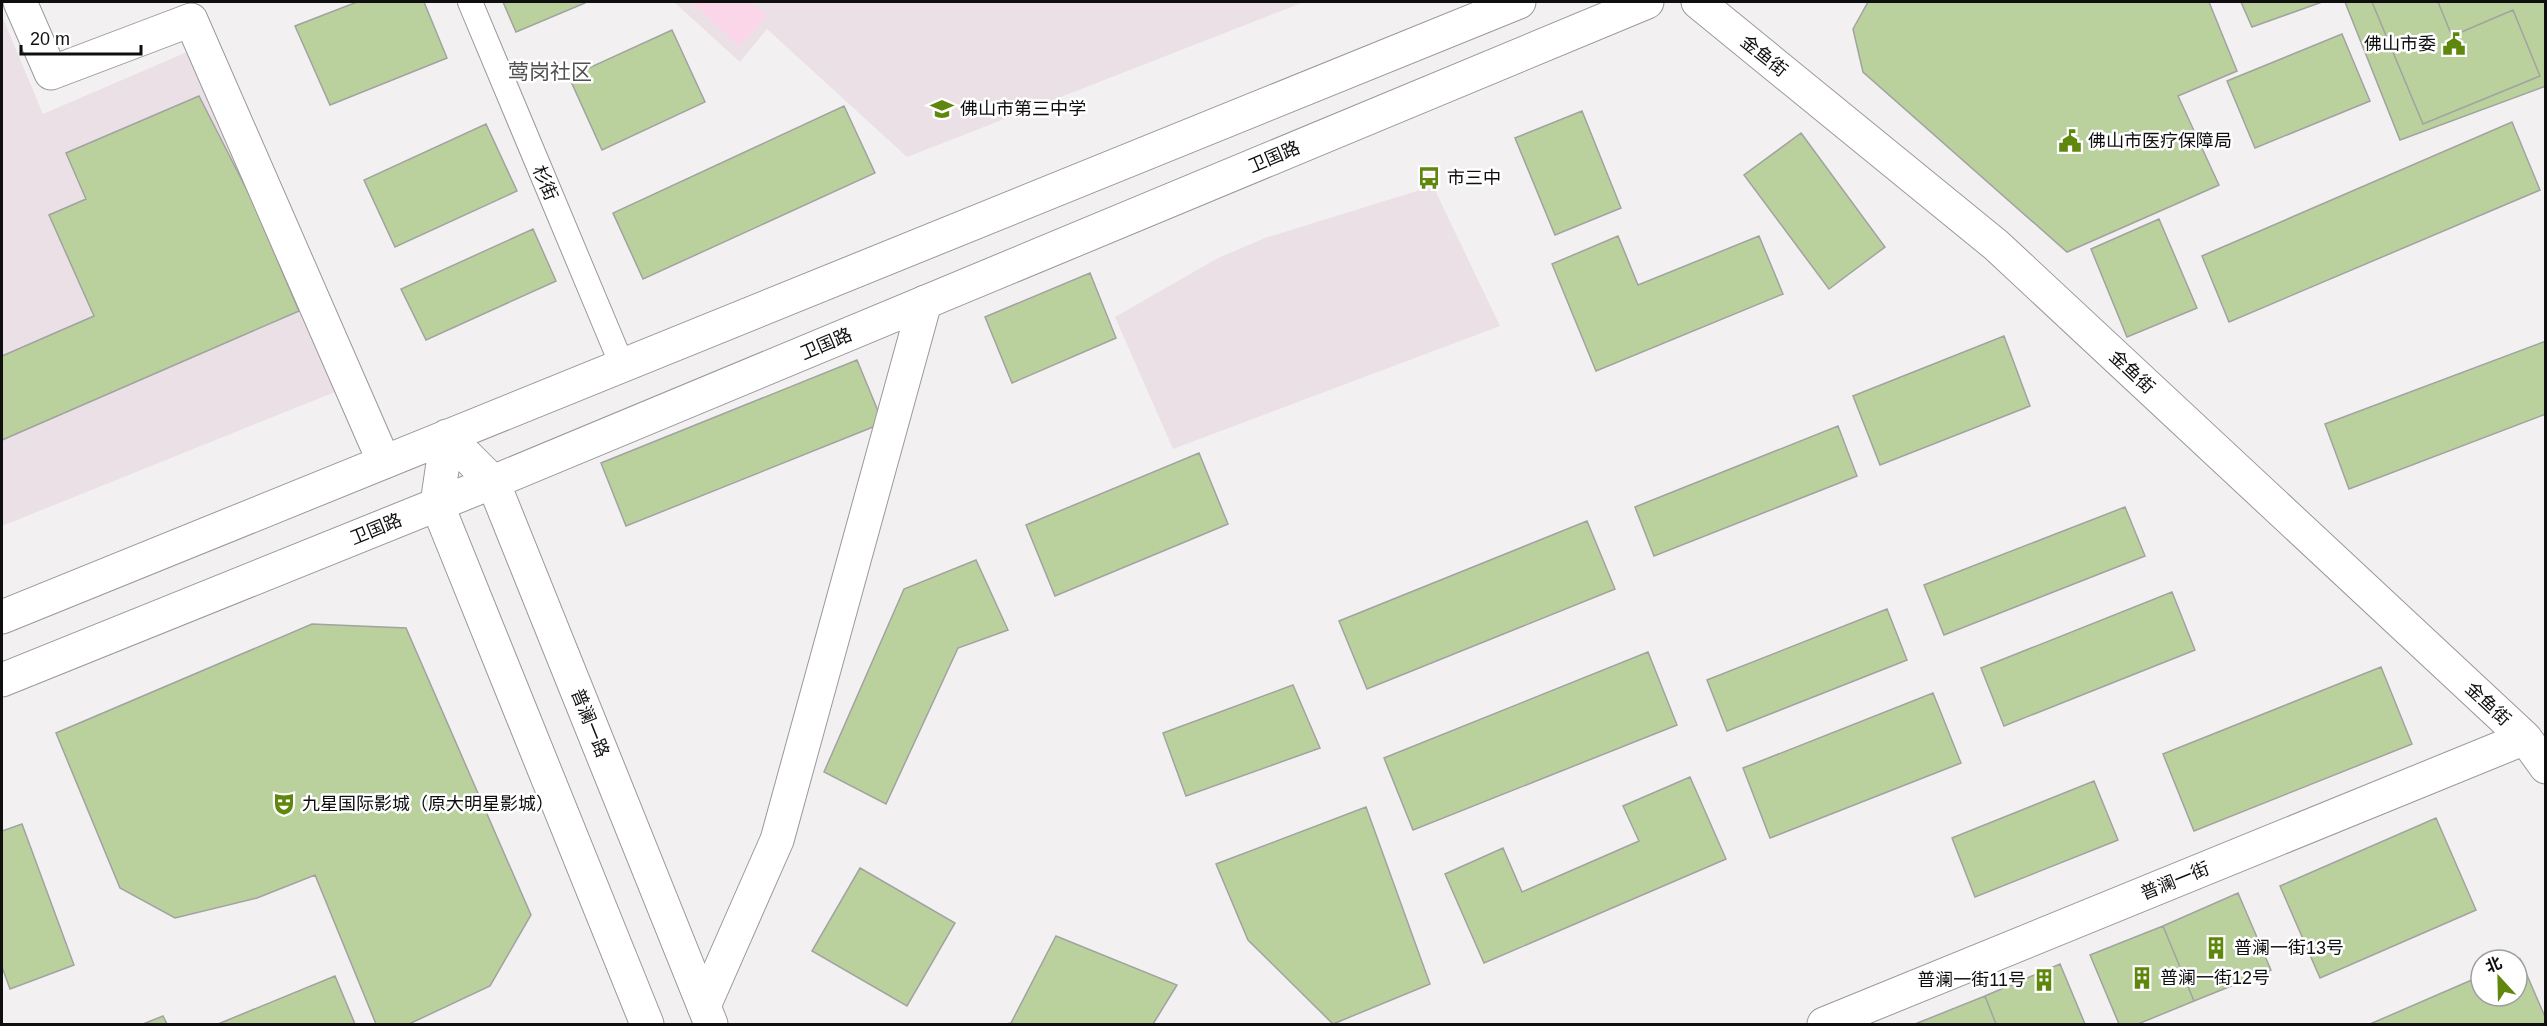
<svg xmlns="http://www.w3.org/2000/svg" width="2547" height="1026" font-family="Arial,'Noto Sans SC',sans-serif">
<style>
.built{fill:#ebe0e5}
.green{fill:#fbd6e9}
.building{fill:#bad19e;stroke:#a1a3a0;stroke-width:1.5}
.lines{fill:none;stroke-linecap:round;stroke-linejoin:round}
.service-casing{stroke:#9b989a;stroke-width:26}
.minor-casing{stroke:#9b989a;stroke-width:35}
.tertiary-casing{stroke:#9b989a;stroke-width:35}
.secondary-casing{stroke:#9b989a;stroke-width:35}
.service{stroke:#fff;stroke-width:24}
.minor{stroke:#fff;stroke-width:33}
.tertiary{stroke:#fff;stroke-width:33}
.secondary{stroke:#fff;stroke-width:33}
.labels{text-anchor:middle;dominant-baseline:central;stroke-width:5;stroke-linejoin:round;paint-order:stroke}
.poi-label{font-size:18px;fill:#100f0f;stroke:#fff;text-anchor:start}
.street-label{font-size:18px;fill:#100f0f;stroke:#fff}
.quarter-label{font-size:21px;fill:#535051;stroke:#fff}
</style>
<rect width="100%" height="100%" fill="#f3f0f2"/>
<path class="built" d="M674,2H1304L907,157L767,29L740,62Z
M2,16L43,114L187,52L340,390L2,526Z
M1433,186L1500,326L1173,449L1115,317L1218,258L1265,238Z"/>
<path class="green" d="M692,2H750L767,16L739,46Z"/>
<path class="building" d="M357,2H424L447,58L330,105L295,26Z
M503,2H585V3L516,32Z
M1868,2H2209L2237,71L2178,96L2219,185L2067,252L1863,72L1853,29Z
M2241,2H2322L2252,27Z
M2345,2H2546V86L2400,140Z
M2372,2H2438L2452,36L2513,10L2540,76L2423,124Z
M672,30L705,102L602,150L569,77Z
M2342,34L2370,101L2255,148L2227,81Z
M199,96L252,200L299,311L2,440V356L94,316L49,215L86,199L66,153Z
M844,106L875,173L643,279L613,213Z
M1582,111L1621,208L1555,235L1515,138Z
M2512,122L2540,190L2229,322L2202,256Z
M486,124L517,191L395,247L364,180Z
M1801,133L1885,247L1829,289L1744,175Z
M2159,219L2197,308L2127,337L2091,249Z
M533,229L556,281L426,340L401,289Z
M1618,236L1638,285L1759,236L1783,294L1596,371L1552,264Z
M1090,273L1116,338L1012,383L985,317Z
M2004,336L2030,406L1880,465L1853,396Z
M2546,341V414L2349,489L2325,424Z
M857,360L883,423L626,526L601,463Z
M1838,426L1857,476L1654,556L1635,507Z
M1199,453L1228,524L1055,596L1026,525Z
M2125,507L2145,556L1944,635L1924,585Z
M1587,521L1615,589L1367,689L1339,621Z
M976,560L1008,630L958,648L886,804L824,772L904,589Z
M2172,592L2195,650L2004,726L1981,668Z
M1887,609L1907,660L1727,731L1707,680Z
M312,624L406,628L531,915L490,986L409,1024H376L315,875L257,898L175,918L120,888L56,733Z
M1648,652L1677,725L1413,830L1384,758Z
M2381,667L2412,744L2194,831L2163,754Z
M1293,685L1320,748L1186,796L1163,733Z
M1933,693L1961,763L1770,838L1743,768Z
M1690,777L1726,859L1484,963L1445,874L1503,848L1522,892L1639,841L1623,806Z
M2094,781L2118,840L1975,897L1952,838Z
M1366,807L1430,984L1333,1024L1248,940L1216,864Z
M2436,818L2476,910L2320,978L2280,886Z
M22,824L74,965L10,989L2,967V831Z
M860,868L955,923L907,1006L812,951Z
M2238,893L2271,970L2194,1001L2163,926Z
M2163,926L2194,1001L2138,1024H2119L2090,955Z
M1056,936L1177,985L1153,1024H1006L1011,1023Z
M2520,959L2546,1019V1024H2370L2481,976V996H2517V960Z
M2060,964L2085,1024H1996L1985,996Z
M335,976L355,1024H218Z
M1985,996L1996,1024H1915Z
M163,1016L167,1024H143Z"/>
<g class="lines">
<g class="service-casing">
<path id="service" d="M470,2L622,365"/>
</g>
<g class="minor-casing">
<path id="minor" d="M20,2L51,73L191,20L384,462
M704,1006L777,840L925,302"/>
</g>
<g class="tertiary-casing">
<path id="tertiary" d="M1698,2L1996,245L2525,738L2546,767
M1824,1024L2525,738"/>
</g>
<g class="secondary-casing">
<path id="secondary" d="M447,436L493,482L711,1024
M437,504L647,1024
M437,504L447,436
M2,617L1519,2
M2,680L493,482L1647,2"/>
</g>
<use href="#service" class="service"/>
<use href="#minor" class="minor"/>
<use href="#tertiary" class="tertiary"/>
<use href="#secondary" class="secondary"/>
</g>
<defs>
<g id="civic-bare" transform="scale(1.8)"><path d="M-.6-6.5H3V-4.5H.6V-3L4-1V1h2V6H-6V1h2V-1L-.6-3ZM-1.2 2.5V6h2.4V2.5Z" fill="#60870d" stroke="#fff" stroke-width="2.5" paint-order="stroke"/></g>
<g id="school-bare" transform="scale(1.8)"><path d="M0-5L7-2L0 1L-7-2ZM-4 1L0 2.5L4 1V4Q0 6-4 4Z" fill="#60870d" stroke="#fff" stroke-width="2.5" paint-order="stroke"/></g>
<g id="bus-bare" transform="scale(1.8)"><path d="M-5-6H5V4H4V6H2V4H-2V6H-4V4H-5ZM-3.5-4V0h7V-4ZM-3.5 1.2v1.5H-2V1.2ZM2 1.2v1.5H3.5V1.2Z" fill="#60870d" stroke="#fff" stroke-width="2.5" paint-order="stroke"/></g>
<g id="theatre-bare" transform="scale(1.8)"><path d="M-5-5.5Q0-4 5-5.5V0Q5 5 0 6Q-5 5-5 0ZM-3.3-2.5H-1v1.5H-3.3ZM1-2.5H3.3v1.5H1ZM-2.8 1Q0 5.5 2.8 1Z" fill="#60870d" stroke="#fff" stroke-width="2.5" paint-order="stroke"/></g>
<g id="building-bare" transform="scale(1.8)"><path d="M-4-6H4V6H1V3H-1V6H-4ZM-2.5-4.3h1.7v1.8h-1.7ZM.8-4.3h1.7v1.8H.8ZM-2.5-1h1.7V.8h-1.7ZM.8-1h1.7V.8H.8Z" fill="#60870d" stroke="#fff" stroke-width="2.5" paint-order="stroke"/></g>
</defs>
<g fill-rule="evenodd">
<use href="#civic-bare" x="2454" y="44"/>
<use href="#school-bare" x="942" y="109"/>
<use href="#civic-bare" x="2070" y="141"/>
<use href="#bus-bare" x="1429" y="178"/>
<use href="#theatre-bare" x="284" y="804"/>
<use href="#building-bare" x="2216" y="948"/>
<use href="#building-bare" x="2142" y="978"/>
<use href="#building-bare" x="2044" y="980"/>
</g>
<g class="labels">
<g class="poi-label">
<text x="2436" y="44" text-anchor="end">佛山市委</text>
<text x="960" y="109">佛山市第三中学</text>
<text x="2088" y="141">佛山市医疗保障局</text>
<text x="1447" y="178">市三中</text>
<text x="302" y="804">九星国际影城（原大明星影城）</text>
<text x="2234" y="948">普澜一街13号</text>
<text x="2160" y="978">普澜一街12号</text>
<text x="2026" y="980" text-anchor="end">普澜一街11号</text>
</g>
<g class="street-label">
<text transform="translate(1764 56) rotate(39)">金鱼街</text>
<text transform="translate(1274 157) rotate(-23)">卫国路</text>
<text transform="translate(545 183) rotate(67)">杉街</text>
<text transform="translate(826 344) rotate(-23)">卫国路</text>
<text transform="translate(2132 372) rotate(43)">金鱼街</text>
<text transform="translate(376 529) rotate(-22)">卫国路</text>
<text transform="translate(2488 704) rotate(43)">金鱼街</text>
<text transform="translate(590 723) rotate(68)">普澜一路</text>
<text transform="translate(2175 881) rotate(-22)">普澜一街</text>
</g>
<g class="quarter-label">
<text x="550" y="71">莺岗社区</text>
</g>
</g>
<rect width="2547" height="1026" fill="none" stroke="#100f0f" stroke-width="6"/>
<g transform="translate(2499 978) rotate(338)"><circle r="28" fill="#ffffff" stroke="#9f9f9f" stroke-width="1.5"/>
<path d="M0-4.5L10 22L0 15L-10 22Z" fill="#60870d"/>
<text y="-9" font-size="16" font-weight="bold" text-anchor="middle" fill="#100f0f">北</text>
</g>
<path d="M21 45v9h120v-9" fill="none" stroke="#100f0f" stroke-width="3"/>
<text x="30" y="45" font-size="18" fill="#100f0f" stroke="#ffffff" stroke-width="4.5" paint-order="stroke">20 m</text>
</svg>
